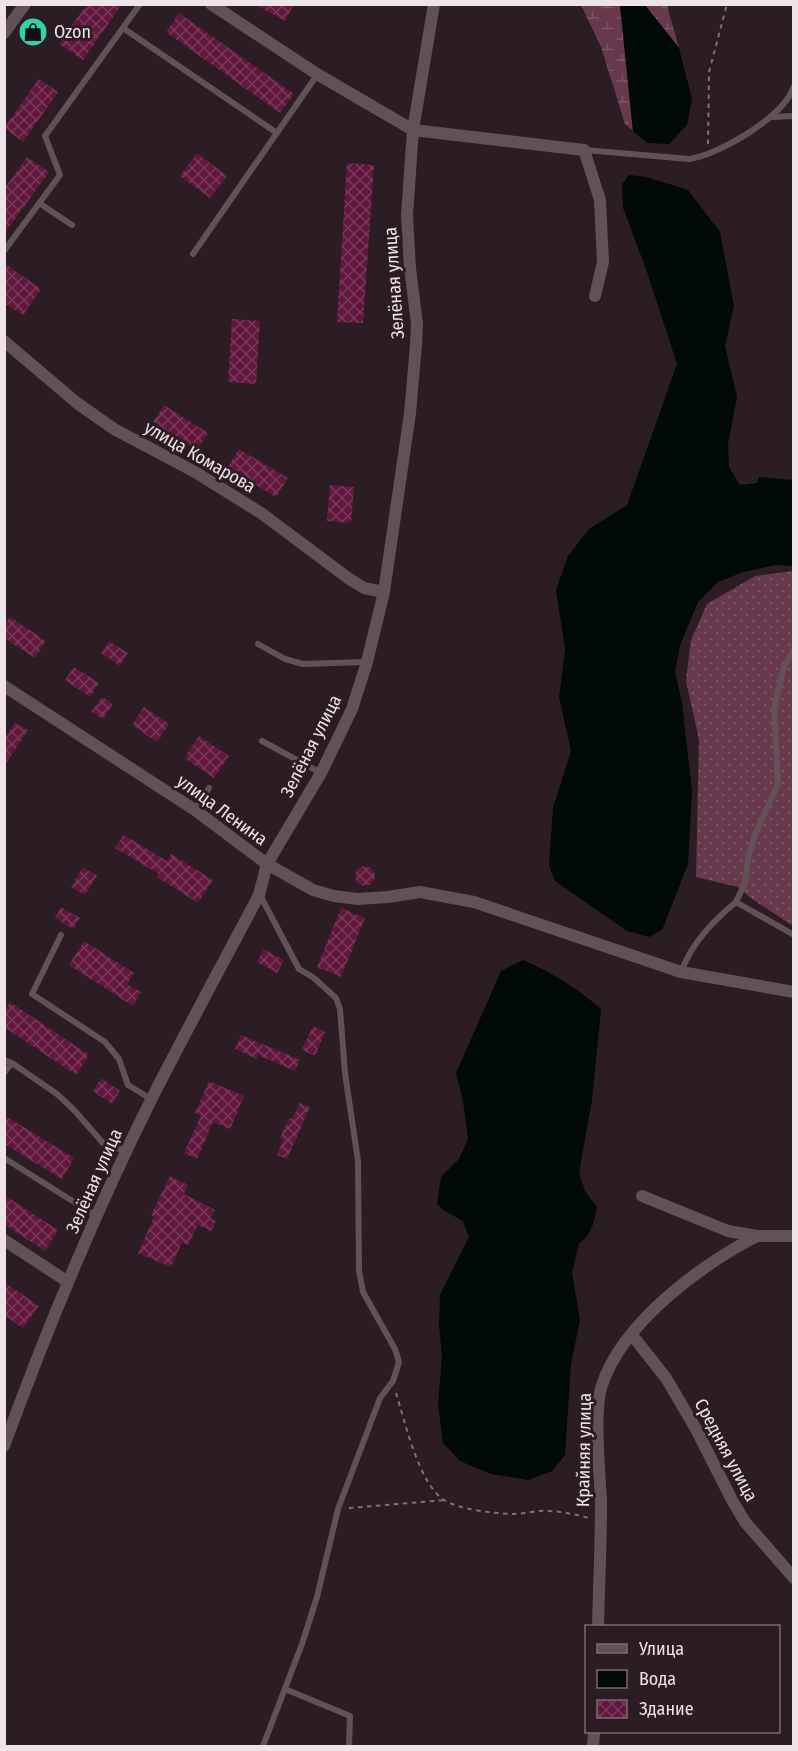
<svg xmlns="http://www.w3.org/2000/svg" width="798" height="1751" font-family="'Fira Sans Condensed',sans-serif">
<style>
.wetland{fill:url(#wetland-marsh)}
.garden{fill:url(#garden-dots)}
.water{fill:#010a06}
.building{fill:url(#building-cross-hatch)}
.lines{fill:none;stroke-linecap:round;stroke-linejoin:round}
.path{stroke:#7e7277;stroke-width:2;stroke-dasharray:4.5 4.5;stroke-linecap:butt}
.service{stroke:#625157;stroke-width:6}
.minor{stroke:#625157;stroke-width:12}
.labels{text-anchor:middle;dominant-baseline:central;stroke-width:6;stroke-linejoin:round;paint-order:stroke}
.poi-label{font-size:18px;fill:#eee3e7;stroke:#2b1d23;text-anchor:start}
.street-label{font-size:18px;fill:#eee3e7;stroke:#2b1d23}
</style>
<defs>
<pattern id="wetland-marsh" width="20" height="14" patternUnits="userSpaceOnUse" patternTransform="scale(1.5)"><rect width="20" height="14" fill="#68384d"/><path d="M1 5h8M5 5V1M11 12h8M15 12V8" fill="none" stroke="#7e5567"/></pattern>
<pattern id="garden-dots" width="8" height="8" patternUnits="userSpaceOnUse" patternTransform="scale(1.5)"><rect width="8" height="8" fill="#68384d"/><path d="M2 2h.1M6 6h.1" fill="none" stroke="#7e5567" stroke-width="1.8" stroke-linecap="round"/></pattern>
<pattern id="building-cross-hatch" width="8" height="8" patternUnits="userSpaceOnUse" patternTransform="scale(1.5)"><rect width="8" height="8" fill="#62173d"/><path d="M0 0l8 8M0 8l8-8" fill="none" stroke="#793959"/></pattern>
</defs>
<rect width="100%" height="100%" fill="#2b1d23"/>
<path class="wetland" d="M581,5H620L633,131L625,124L601,47Z
M645,5H667L679,48Z"/>
<path class="garden" d="M793,571V926L749,897L738,887L696,877L699,740L686,681L691,640L707,604L755,576Z"/>
<path class="water" d="M620,5H645L679,48L692,99L687,125L669,144L647,143L633,131Z
M629,175L647,177L688,190L720,232L734,306L725,346L737,397L728,444L729,467L740,485L757,483L759,477L794,480L793,566L776,565L743,572L718,582L698,602L680,645L675,672L682,703L692,791L688,864L662,930L649,937L627,931L555,881L549,865L553,808L571,751L559,697L565,649L556,590L568,556L589,529L627,505L677,364L646,269L623,208L622,184Z
M523,960C553,973 577,988 601,1009L592,1100L579,1173L585,1191L597,1207C594,1222 592,1235 579,1243L572,1273L580,1320L571,1364L565,1455L552,1471L528,1480L491,1474L460,1461L443,1443L438,1404L442,1357L439,1325L440,1295L469,1237L463,1221L445,1211L437,1204L441,1177L459,1159L468,1139L463,1101L456,1073L501,971Z"/>
<path class="building" d="M87,4H122L83,60L59,44Z
M254,4H294L285,21Z
M179,13L294,94L280,113L166,32Z
M26,24L38,31L29,44L18,36Z
M39,79L58,92L23,142L4,128Z
M197,153L227,176L210,198L180,176Z
M27,157L49,172L4,234V189Z
M347,163L374,165L363,323L337,322Z
M4,263L41,289L23,315L4,303Z
M232,319L260,321L256,384L228,382Z
M164,405L208,433L197,450L153,422Z
M239,449L288,478L276,497L227,468Z
M330,485L354,487L351,523L327,521Z
M10,617L46,641L35,658L4,638V624Z
M109,641L128,653L120,666L101,653Z
M74,667L99,683L90,697L65,680Z
M102,697L113,704L103,719L91,712Z
M144,707L169,724L157,742L132,725Z
M15,723L28,730L4,766V739Z
M199,736L229,756L214,778L184,758Z
M124,835L167,861L171,854L213,880L198,903L157,877L159,874L115,848Z
M355 876a10 10 0 1 1 20 0a10 10 0 1 1-20 0Z
M83,867L97,876L85,895L71,887Z
M61,907L80,918L73,929L55,918Z
M341,908L365,918L341,977L317,967Z
M84,941L134,973L127,984L141,992L133,1006L69,965Z
M263,949L284,960L277,973L257,962Z
M10,1002L89,1055L76,1075L4,1027V1011Z
M313,1026L325,1032L315,1056L302,1050Z
M241,1035L300,1060L295,1071L258,1055L257,1059L235,1049Z
M101,1078L120,1091L112,1104L93,1091Z
M209,1081L244,1096L230,1129L213,1122L197,1159L184,1153L201,1116L195,1113Z
M300,1103L310,1107L287,1159L277,1155L283,1140L280,1138L289,1118L292,1119Z
M4,1115L74,1158L62,1179L4,1144Z
M170,1176L188,1185L184,1194L215,1210L210,1218L216,1221L211,1231L198,1225L188,1245L182,1242L171,1267L138,1253L154,1217L151,1215Z
M4,1195L58,1230L45,1251L4,1224Z
M4,1282L39,1306L23,1328L4,1315Z"/>
<g class="lines">
<path class="path" d="M708,144L709,72L727,4
M396,1393C405,1422 419,1484 444,1500C460,1510 493,1513 512,1514C521,1514 530,1512 539,1511C556,1510 573,1514 589,1518
M349,1508L445,1500"/>
<path class="service" d="M123,28L277,133
M772,117L794,116
M585,150L689,159C719,155 784,117 794,86
M39,203L72,225
M4,251L60,175L45,136L140,4
M193,254L317,75
M258,644L285,659L303,664L367,662
M794,650L784,667L774,708L778,784L754,837L748,859L745,883L736,902L794,935
M262,741L321,773
M195,810L209,788
M260,895L299,969L314,978L336,998L340,1009L345,1073L358,1161L359,1271L363,1292L395,1349L399,1362L393,1381L380,1398L338,1509L317,1597L302,1644L263,1746
M61,935L32,994L105,1042L119,1059L128,1085L151,1099
M681,972C692,943 712,922 736,902
M4,1060L12,1063L57,1094L74,1110L103,1143L113,1148L127,1150
M4,1073L12,1063
M4,1158L98,1217
M285,1689L350,1716L349,1746"/>
<path class="minor" d="M211,4L317,74L413,130L584,150L600,200L603,262L595,296
M4,33L25,4
M4,341L77,403L114,429L195,472L261,513L348,578L364,588L384,592
M4,686L195,810L267,864L313,890L334,896L358,899L388,897L420,892L474,902L681,972L794,992
M642,1196L728,1231L757,1236H794
M4,1240L68,1282
M632,1335L666,1378L696,1429L732,1500L745,1522L794,1578
M4,1446C47,1329 95,1212 151,1100C186,1031 223,963 259,895L267,864L321,773L352,709L367,662L384,592L410,413L416,345L417,324L410,268L407,215L413,130L434,4
M598,1626C599,1585 601,1544 601,1503C600,1474 593,1410 602,1385C623,1322 701,1265 757,1236
M593,1746L594,1732"/>
</g>
<defs>
<g id="shop-disc" transform="scale(1.5)"><circle r="9.5" fill="#30d4a9" stroke="#2b1d23"/><path d="M-5-2.5h2.3a2.7 3.5 0 0 1 5.4 0H5L5.5 6h-11ZM-1.5-2.5h3a1.5 2.3 0 0 0-3 0Z" fill="#111"/></g>
</defs>
<g fill-rule="evenodd">
<use href="#shop-disc" x="33" y="32"/>
</g>
<g class="labels">
<g class="poi-label">
<text x="54" y="32">Ozon</text>
</g>
<g class="street-label">
<text transform="translate(394 283) rotate(-94)">Зелёная улица</text>
<text transform="translate(200 457) rotate(30)">улица Комарова</text>
<text transform="translate(311 746) rotate(-63)">Зелёная улица</text>
<text transform="translate(222 810) rotate(36)">улица Ленина</text>
<text transform="translate(94 1181) rotate(-66)">Зелёная улица</text>
<text transform="translate(584 1450) rotate(-89)">Крайняя улица</text>
<text transform="translate(726 1450) rotate(62)">Средняя улица</text>
</g>
</g>
<rect width="798" height="1751" fill="none" stroke="#eee3e7" stroke-width="12"/>
<rect x="585" y="1625" width="195" height="108" fill="#2b1d23" stroke="#796c71" stroke-width="1.5"/>
<rect x="597" y="1644" width="30" height="9" fill="#625157" stroke="#796c71" stroke-width="1.5"/>
<text x="639" y="1655" font-size="18" fill="#eee3e7">Улица</text>
<rect x="597" y="1670" width="30" height="18" fill="#010a06" stroke="#796c71" stroke-width="1.5"/>
<text x="639" y="1685" font-size="18" fill="#eee3e7">Вода</text>
<rect x="597" y="1700" width="30" height="18" fill="url(#building-cross-hatch)" stroke="#796c71" stroke-width="1.5"/>
<text x="639" y="1715" font-size="18" fill="#eee3e7">Здание</text>
</svg>
